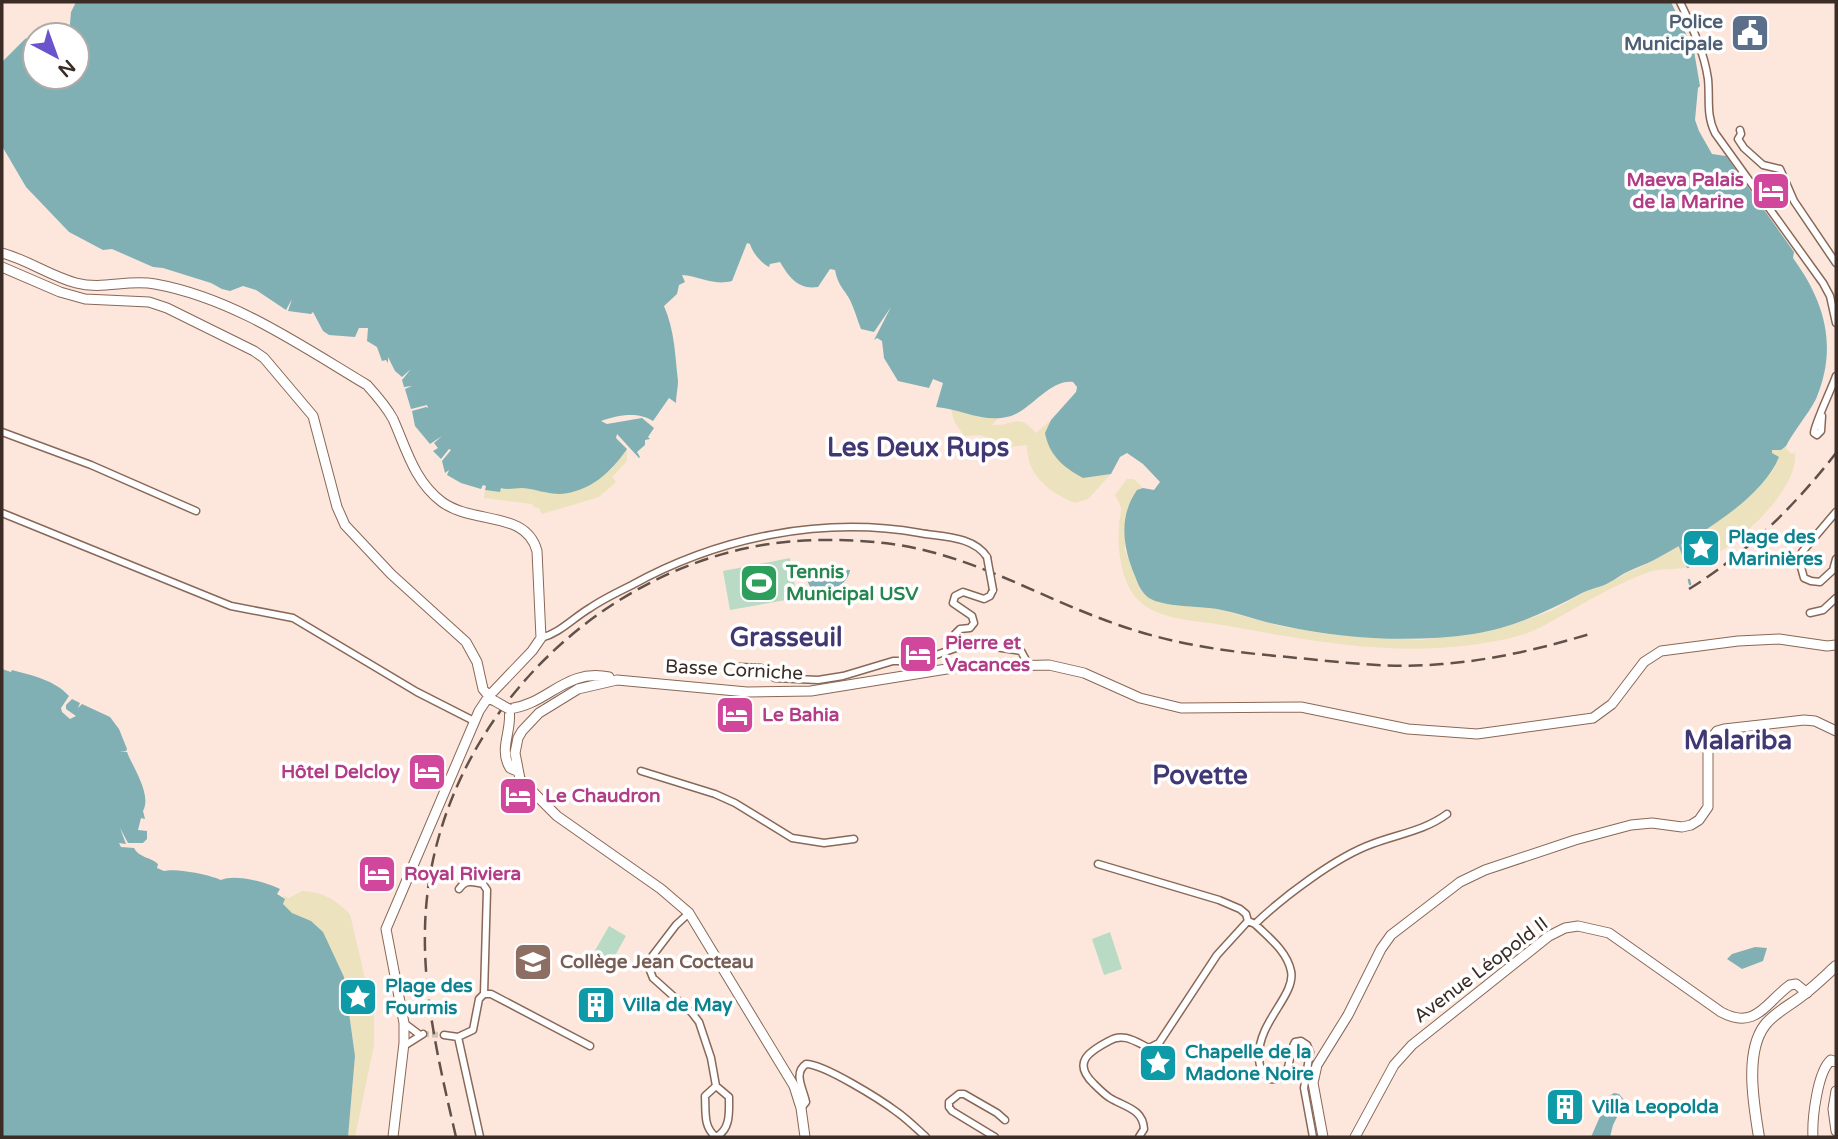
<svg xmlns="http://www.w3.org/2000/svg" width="1838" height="1139" font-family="'Varela Round',sans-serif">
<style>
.green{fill:#b9dbc5}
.sand{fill:#ece2bd}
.water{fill:#80b0b4}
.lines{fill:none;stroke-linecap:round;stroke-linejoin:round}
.stream{stroke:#80b0b4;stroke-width:2.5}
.street-tunnel{stroke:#d6c2b8;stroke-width:6;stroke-dasharray:6 3;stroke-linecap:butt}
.street-casing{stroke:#886858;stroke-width:9}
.secondary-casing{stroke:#886858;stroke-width:11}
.primary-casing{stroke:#886858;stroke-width:12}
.street{stroke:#fff;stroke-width:6}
.secondary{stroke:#fff;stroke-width:9}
.primary{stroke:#fff;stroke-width:10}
.rail{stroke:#61514a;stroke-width:2.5;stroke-dasharray:14 7;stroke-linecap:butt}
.street-bridge-casing{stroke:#886858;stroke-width:9;stroke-linecap:butt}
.secondary-bridge-casing{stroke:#886858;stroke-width:11;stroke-linecap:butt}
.street-bridge{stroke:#fff;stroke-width:6}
.secondary-bridge{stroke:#fff;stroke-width:9}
.labels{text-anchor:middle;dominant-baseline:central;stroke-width:7;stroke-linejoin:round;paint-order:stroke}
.service-label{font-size:19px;font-weight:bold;fill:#4e5e75;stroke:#fff;text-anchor:end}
.hotel-label{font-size:19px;font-weight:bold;fill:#b23c85;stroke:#fff;text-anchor:start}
.culture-label{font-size:19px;font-weight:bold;fill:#0d838f;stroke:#fff;text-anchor:start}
.leisure-label{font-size:19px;font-weight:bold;fill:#27864d;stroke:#fff;text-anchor:start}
.street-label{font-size:19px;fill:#3b2d26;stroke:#fff}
.education-label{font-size:19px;font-weight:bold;fill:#785e54;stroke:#fff;text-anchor:start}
.district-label{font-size:26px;font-weight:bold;fill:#403773;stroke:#fff}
</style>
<rect width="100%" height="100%" fill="#fde7dc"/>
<path class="green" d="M790,558L797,598L730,610L723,571Z
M609,926L626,936L607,970L589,961Z
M1110,932L1122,969L1104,975L1092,939Z"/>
<path class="sand" d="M951,409C970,414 979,419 999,417L992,425C1016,426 1017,412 1036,433L1051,420L1046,436C1053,456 1064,468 1083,478L1111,474L1088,499L1075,503C1050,493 1026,475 1027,445L1000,448L993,439L979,435L964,436L954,421Z
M1786,446L1787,450L1792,454L1795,453C1799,493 1728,554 1693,566C1678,571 1660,567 1646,573C1620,583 1594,597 1570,611C1553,620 1537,631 1518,636C1417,662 1323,643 1223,625C1195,620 1160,621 1138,600C1121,583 1117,548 1119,525C1119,520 1121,514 1121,509C1121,505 1117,499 1115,495L1127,479H1134L1143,488L1139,489L1128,508L1125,527V550L1140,588L1152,600L1217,609L1280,626L1326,634L1420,640L1475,633L1520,622L1551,611L1585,592L1605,585L1629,572L1641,567L1694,538L1737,507L1773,471L1775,456L1772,453V450H1781Z
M627,449V461L612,477L616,482L599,497L542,514L539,508L534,507L532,504L484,498L485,490L500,492L501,488H525L545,492L611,470Z
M302,891C324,892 334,899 350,914L374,1017V1045L355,1137H348L355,1056L344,977L316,925L292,913L283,905L285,899L282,895L289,898Z"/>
<path class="water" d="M76,2H1671L1694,51L1700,86L1698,88L1695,120L1699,131L1712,154L1726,156L1794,252L1793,258C1825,302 1838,347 1816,399C1807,416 1795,429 1786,446L1781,450H1772V453L1779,457C1761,501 1694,538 1654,560C1644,565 1635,568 1625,573C1618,577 1610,583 1602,586C1595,588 1588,590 1582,593C1546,612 1515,627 1473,634C1412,643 1344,639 1284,626C1261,622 1239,613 1217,609C1199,606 1163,607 1149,598C1141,592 1138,584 1135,576C1123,548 1118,517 1137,490L1143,488L1154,490L1160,482L1143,464L1127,453L1120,457L1111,474L1083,478C1064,468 1049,455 1045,433L1051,420L1076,392L1077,387L1073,382C1050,379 1032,409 1011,416C984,424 962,409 936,407L943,383L933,379L929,388L898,381L884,358L882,341L877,338L874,340L891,307L874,332L861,329C858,322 856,314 853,307C847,290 839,290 835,270L830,269L818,287C798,290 789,277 780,262L770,264L769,267C762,264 752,252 750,244L747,243L732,281C712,286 700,276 682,275L685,282L679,285L677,294L664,306C675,332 675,355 678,381C678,388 676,395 676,403L669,398L653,421C638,411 617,415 601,421L607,424L642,418L654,428L648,437L650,439L645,440V445L637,452L640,457L639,458L617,434L616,438L627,449C611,472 590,492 560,494C547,494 535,489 522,488C514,488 507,490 501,488L500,492L485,490L486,486L483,485L481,489L461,483L447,475L449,470L445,473L442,461L451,450L449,449L441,459L433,451L438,448L434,443L442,436L430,444L415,426L412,411L426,407L428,408L427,405L411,409L405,389L412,386L404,387L402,380L411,369L402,377L395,371L388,357V363L386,360L382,361L377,347L367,341L368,328H359L355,337L329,335L323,331L313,312L311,314L288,311L292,299L286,310L256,290L243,286L230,291L222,289L211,283L163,268L153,267L112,249L103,250L69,232L26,187L2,146V62L25,39L51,26L59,35H35V77H77V35H69L71,12Z
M813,567L850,570V571C846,587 831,590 816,591C807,586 806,580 809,571Z
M2,669L11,672L12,670C31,675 55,680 69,696L61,708L62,712L70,719L76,716L66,709V705L72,699L80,703L78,708L82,704L110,717L119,729L127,749L126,751H120L127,752C133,768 152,794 143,811L145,819L141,818L138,830L147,831V839L143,843H128L120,828L126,844L119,843L121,847L134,848C139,858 151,857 158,864L157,868L164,871C177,868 210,875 221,880C234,874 264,881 280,889L277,894L285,899L283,904L292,913L311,921L323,932L344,977L355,1056L348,1137H2Z
M1755,947L1767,948L1763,961L1742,969L1727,959L1732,954Z
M1614,1093L1619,1094L1625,1101L1613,1125L1610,1137H1591L1609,1096Z"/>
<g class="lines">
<path class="stream" d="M1680,546L1688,567
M1689,580L1690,584"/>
<path class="street-tunnel" d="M423,1034L444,1035"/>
<g class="street-casing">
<path id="street" d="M1680,2C1692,27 1704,51 1708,79C1710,99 1706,115 1715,133L1823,283L1830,296L1836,323
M1740,130L1741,134L1738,139L1744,148L1763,165L1780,169L1794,201L1836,263
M1822,416L1821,431L1817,435L1814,433C1814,425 1832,388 1836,376
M2,432L91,465L196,511
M1836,512L1802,552L1799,560L1804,578L1811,581L1820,582L1833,570L1836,559
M2,513L231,606L293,618L417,692L474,721
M1810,613L1823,610L1836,598
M541,638C560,633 573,618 590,608C603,599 618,592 632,585C719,537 822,516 920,533C943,537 973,536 987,557
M960,644L955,634L960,629L970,628L974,623L972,616L953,603L955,596L963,592L984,599L990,596L993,590
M740,667L761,668L775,678L818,680L843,676L893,661H919L956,648L960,644H975L1021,651L1028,664
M641,771L715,794L735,803L792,838L824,843L854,839
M1098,864L1219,900L1240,909L1246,914L1248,921
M689,913L676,925L647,963L653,978L692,1013L699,1022L711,1058L716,1086L729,1097C729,1112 731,1129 716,1137
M1248,921L1255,924C1268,937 1287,951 1291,971C1296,995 1258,1022 1259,1056C1259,1066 1261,1073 1270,1079C1294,1082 1286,1057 1295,1042L1301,1041L1307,1045L1310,1052L1304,1088L1313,1137
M1255,924C1283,897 1336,857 1372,844C1398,834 1424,831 1447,814
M484,994H491L590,1046
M404,1023L420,1035
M444,1035L458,1037L473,1030L479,999L484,994L487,890L483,884C472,882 466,879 459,889
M458,1037L480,1137
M404,1046L423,1034
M801,1108L806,1102C803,1088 793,1073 806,1064C824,1064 881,1100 897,1112C907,1119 917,1129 926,1137
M716,1137C703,1127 706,1112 705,1096L716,1086
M995,1137L952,1111L949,1107V1102L959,1094H964L997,1113L1005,1120
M1139,1137L1144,1129C1143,1109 1125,1107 1110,1098C1105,1095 1099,1089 1094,1084C1072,1063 1088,1052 1109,1041C1123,1032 1136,1042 1149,1048L1159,1043L1217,955L1248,921"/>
</g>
<g class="secondary-casing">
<path id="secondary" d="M2,253C28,260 50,276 76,283C103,290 128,279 155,284C233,298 300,345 367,385C377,396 386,406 393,419C406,448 414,481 442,502C474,525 526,510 537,551L541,638L532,651L489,696L479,711L386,929L404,1023V1043L393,1137
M2,267L60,292L85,299L149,302L167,308L254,351L264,358L313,416L337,507L345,525L391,574L466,642L477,662L483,689L492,700
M517,771L510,768C498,748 513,730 509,709C549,704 565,668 609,677
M1836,1091L1833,1109L1836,1131
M805,1137L801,1108L794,1086L689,913L661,889L557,816L520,779L515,753L518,738L522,731L539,713L578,689L617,680L747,692L811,691L959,667L1049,665L1084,673L1140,698L1181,708L1301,707L1408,729L1477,734L1593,718L1612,704L1644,662L1661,651L1738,641L1779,639L1827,646L1836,645
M1323,1137L1313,1083L1317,1065L1348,1015L1381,949L1391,935L1460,882L1485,870L1575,840L1631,825L1652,823L1682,827L1691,825L1699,820L1708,807V742L1717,731L1724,729L1804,720L1815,721L1836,731
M1355,1137L1394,1065L1412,1045L1549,936L1565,928L1578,926L1609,933L1721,1012C1756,1031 1766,1002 1790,985L1796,984L1807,993
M1813,1137C1812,1120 1817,1072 1831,1060L1836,1062"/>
</g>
<g class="primary-casing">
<path id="primary" d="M1759,1137C1754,1106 1744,1052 1765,1025C1775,1012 1791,1005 1803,995C1815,986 1825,976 1836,966"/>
</g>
<use href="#street" class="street"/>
<use href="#secondary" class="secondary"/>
<use href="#primary" class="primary"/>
<path class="rail" d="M1689,589C1747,553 1794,507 1836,453
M456,1137C437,1055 417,973 428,889C450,723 585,583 747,548C793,538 845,538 892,544C972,555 1039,597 1113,623C1170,644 1228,652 1288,657C1339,662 1391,669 1442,664C1494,660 1544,648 1593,633"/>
<g class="street-bridge-casing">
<path id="street-bridge" d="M987,557L993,590"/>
</g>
<g class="secondary-bridge-casing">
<path id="secondary-bridge" d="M493,700L509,709"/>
</g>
<use href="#street-bridge" class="street-bridge"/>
<use href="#secondary-bridge" class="secondary-bridge"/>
</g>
<defs>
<g id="civic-square" transform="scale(2.0125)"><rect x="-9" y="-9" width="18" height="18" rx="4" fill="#5c6f8a" stroke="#fff"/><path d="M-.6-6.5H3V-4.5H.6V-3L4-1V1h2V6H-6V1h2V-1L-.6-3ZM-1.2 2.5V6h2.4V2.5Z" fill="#fff"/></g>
<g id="hotel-square" transform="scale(2.0125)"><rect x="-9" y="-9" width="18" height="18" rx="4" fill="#d1479c" stroke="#fff"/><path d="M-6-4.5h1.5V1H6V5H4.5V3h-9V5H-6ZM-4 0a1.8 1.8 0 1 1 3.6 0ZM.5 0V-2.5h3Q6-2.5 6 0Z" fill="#fff"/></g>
<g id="sight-square" transform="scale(2.0125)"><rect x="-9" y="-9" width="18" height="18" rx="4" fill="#0f9aa8" stroke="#fff"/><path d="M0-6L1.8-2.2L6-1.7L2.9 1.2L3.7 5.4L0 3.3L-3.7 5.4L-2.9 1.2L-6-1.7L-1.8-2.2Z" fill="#fff"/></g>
<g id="stadium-square" transform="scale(2.0125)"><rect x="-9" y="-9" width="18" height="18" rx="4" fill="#2e9e5b" stroke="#fff"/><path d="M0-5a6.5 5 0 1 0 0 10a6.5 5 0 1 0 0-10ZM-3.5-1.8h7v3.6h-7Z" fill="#fff"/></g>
<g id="school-square" transform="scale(2.0125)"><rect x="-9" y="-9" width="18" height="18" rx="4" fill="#8d6e63" stroke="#fff"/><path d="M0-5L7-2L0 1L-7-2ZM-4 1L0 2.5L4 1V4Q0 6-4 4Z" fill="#fff"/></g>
<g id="building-square" transform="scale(2.0125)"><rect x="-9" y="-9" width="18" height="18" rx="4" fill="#0f9aa8" stroke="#fff"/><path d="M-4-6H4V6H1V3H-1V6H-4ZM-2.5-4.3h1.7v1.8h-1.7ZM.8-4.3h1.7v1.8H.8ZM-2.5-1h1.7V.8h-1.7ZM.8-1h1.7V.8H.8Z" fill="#fff"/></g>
</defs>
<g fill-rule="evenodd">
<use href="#civic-square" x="1750" y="33"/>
<use href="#hotel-square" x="1771" y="191"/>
<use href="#sight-square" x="1701" y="548"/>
<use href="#stadium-square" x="759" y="583"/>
<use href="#hotel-square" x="918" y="654"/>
<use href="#hotel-square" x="735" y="715"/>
<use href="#hotel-square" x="427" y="772"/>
<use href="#hotel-square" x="518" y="796"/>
<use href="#hotel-square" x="377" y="874"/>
<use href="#school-square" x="533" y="962"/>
<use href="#sight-square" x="358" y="997"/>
<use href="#building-square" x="596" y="1005"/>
<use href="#sight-square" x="1158" y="1063"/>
<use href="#building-square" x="1565" y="1107"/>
</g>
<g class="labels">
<g class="service-label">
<text x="1723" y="22">Police<tspan x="1723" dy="22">Municipale</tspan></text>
</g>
<g class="hotel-label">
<text x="1744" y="180" text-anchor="end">Maeva Palais<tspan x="1744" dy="22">de la Marine</tspan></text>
<text x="945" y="643">Pierre et<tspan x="945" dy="22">Vacances</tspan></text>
<text x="762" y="715">Le Bahia</text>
<text x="400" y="772" text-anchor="end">Hôtel Delcloy</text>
<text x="545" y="796">Le Chaudron</text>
<text x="404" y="874">Royal Riviera</text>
</g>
<g class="culture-label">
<text x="1728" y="537">Plage des<tspan x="1728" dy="22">Marinières</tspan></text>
<text x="385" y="986">Plage des<tspan x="385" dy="22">Fourmis</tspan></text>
<text x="623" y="1005">Villa de May</text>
<text x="1185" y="1052">Chapelle de la<tspan x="1185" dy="22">Madone Noire</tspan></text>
<text x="1592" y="1107">Villa Leopolda</text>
</g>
<g class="leisure-label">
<text x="786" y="572">Tennis<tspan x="786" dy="22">Municipal USV</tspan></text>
</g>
<g class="street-label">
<text transform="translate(734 670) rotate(3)">Basse Corniche</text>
<text transform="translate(1481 970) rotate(-37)">Avenue Léopold II</text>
</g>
<g class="education-label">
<text x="560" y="962">Collège Jean Cocteau</text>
</g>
<g class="district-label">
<text x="918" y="447">Les Deux Rups</text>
<text x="786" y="637">Grasseuil</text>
<text x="1738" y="740">Malariba</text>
<text x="1200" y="775">Povette</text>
</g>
</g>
<rect width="1838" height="1139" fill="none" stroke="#3b2d26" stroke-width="7"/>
<g transform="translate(56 56) rotate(139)"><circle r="33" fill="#ffffff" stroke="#b1aba8" stroke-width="2"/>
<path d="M0-5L12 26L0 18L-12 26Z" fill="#6b53cc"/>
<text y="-10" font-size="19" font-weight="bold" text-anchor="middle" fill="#3b2d26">N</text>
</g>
</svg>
